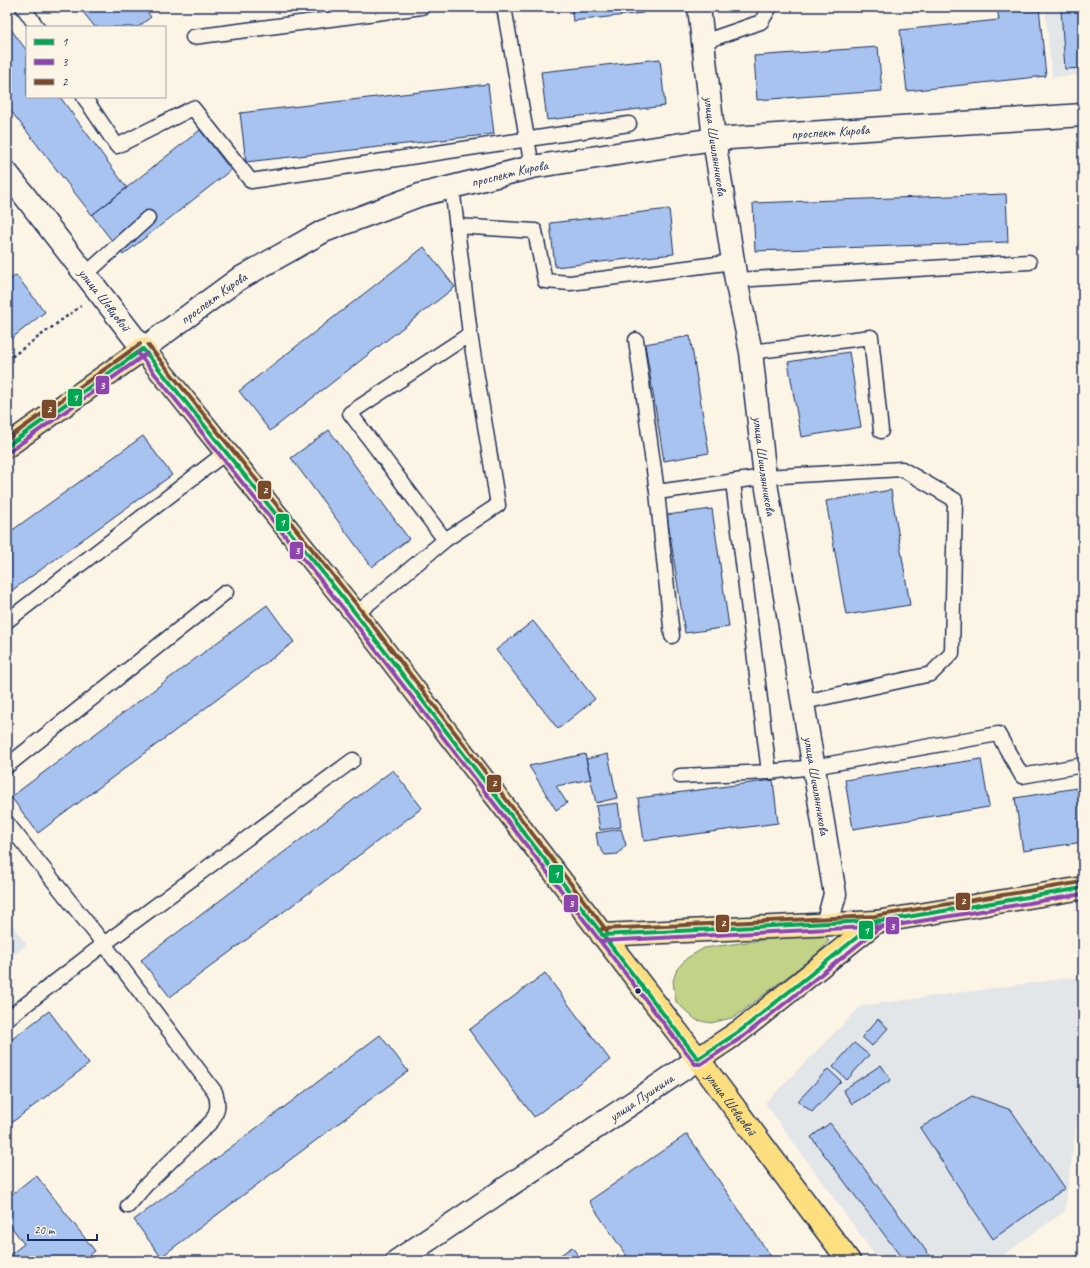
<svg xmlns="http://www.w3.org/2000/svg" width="1090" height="1268" font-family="Caveat,sans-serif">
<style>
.built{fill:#e3e6e8}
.green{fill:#c2d287;stroke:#6e8072}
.building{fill:#a8c3ef;stroke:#1b2f5e}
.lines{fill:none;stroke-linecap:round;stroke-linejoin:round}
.service-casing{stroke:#1b2f5e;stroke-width:17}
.minor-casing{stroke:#1b2f5e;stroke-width:25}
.tertiary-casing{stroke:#1b2f5e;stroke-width:25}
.primary-casing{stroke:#1b2f5e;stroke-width:25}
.path{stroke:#1b2f5e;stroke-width:2.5;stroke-dasharray:3 3;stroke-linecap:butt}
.service{stroke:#fcf5e5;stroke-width:14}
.minor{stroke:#fcf5e5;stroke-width:22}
.tertiary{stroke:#fcf5e5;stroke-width:22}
.primary{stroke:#fedf80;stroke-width:22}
.bus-1-casing{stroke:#fcf5e5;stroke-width:7}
.bus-2-casing{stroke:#fcf5e5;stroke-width:7}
.bus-3-casing{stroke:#fcf5e5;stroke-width:7}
.bus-1{stroke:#00a651;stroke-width:4}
.bus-2{stroke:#8e44ad;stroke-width:4}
.bus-3{stroke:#7a4b2a;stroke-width:4}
.bus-dot{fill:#1b2f5e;stroke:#fcf5e5;stroke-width:1.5}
.labels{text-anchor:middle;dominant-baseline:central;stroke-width:3;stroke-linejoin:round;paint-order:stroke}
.street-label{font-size:14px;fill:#1b2f5e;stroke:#fcf5e5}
.line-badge{stroke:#fcf5e5;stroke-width:1.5}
.badge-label{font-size:11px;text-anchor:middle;font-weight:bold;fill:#fff}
</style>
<rect width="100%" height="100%" fill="#fcf5e5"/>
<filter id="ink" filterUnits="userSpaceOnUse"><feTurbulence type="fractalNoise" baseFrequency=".025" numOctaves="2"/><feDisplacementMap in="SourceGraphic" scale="8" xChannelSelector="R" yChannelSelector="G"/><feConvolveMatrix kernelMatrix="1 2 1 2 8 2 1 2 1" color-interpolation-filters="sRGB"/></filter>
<g filter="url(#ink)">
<path class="built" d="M1045,7H1083V75L1052,77Z
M7,918L27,945L7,960Z
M1083,976V1071L1065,1211L995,1261H879L765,1103L861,1006Z"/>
<path class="green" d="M812,933L825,935L829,941L818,953L735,1017L711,1023L696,1020L676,1002L673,981L677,969L687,958L704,948Z"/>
<path class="building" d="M79,7H143L151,17L138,27H95Z
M164,7H185L164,9Z
M571,7H642L643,13L573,21Z
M997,7H1039L1046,76L907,91L900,30L999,20Z
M1073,7H1083V68L1065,69L1061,9Z
M7,24L27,51V97H60L127,188L92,215L7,106Z
M878,47L882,91L757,100L754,56Z
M660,59L665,106L547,120L541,72Z
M488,84L494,134L246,162L240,113Z
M200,130L231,170L123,255L92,215Z
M1006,194L1008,242L755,251L753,203Z
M669,209L674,254L555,267L550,223Z
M424,247L455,287L270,431L239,391Z
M16,275L45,312L7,342V282Z
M690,336L709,453L664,461L645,344Z
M849,352L861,427L801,437L788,362Z
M329,430L409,539L372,567L291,458Z
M143,436L172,475L7,594V534Z
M891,490L910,605L846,615L826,501Z
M712,509L729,627L685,633L667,515Z
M267,605L294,642L38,833L11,797Z
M533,621L595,699L558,729L496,650Z
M585,754L591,779L556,786L567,803L556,810L529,766Z
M608,754L617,798L596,803L586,759Z
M981,759L989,807L853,829L845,780Z
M393,770L422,808L170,997L141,960Z
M773,780L778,823L644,841L638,798Z
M1083,787V842L1023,851L1015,798Z
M618,803L621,827L600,830L596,806Z
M621,829L626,845L618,854L605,855L598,845L596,833Z
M545,973L610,1060L534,1117L469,1030Z
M49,1011L89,1064L7,1126V1043Z
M878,1019L888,1028L872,1046L862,1037Z
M380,1035L408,1071L161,1257L134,1220Z
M854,1043L869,1055L847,1080L833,1067Z
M881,1065L891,1080L852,1104L843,1090Z
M828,1069L841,1081L812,1112L798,1101Z
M972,1096L1011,1110L1065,1188L993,1239L920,1128Z
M830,1123L930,1256L923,1261H904L811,1137Z
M687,1134L774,1261H630L589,1201Z
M36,1175L95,1251L82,1261H7V1257L24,1244L7,1221V1198Z
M572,1247L582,1261H552Z"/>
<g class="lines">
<g class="service-casing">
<path id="service" d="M23,7L37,27
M504,7L532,167
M193,37L422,7
M703,42L761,22L770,7
M84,97L117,146L193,108L251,181L629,124
M457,226L535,231L545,281L570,283L733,262
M85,275L148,218
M736,280L1029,262
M636,340L657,492L765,477L902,469L955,500L952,653L931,674L804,702
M751,352L871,337L881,431
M733,482L769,772
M657,492L672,636
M445,540L350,413L470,334
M356,614L445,540L498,505L470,334L452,187
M7,621L225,453
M7,766L226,592
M680,776L769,772L813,767L998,734L1022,776L1083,765
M7,823L104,944L215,1092C219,1104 218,1110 212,1121L145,1186L128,1206
M7,1019L104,944L353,760"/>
</g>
<g class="minor-casing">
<g id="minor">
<path id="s1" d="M699,7L714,139L736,280L751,352L765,477L835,894L827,924"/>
<path id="s2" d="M143,349L237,280L324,231L420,195L532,167L714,139L1083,115"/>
</g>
</g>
<g class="tertiary-casing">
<g id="tertiary">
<path id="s3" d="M7,173L143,349"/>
<path id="s4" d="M397,1261L698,1059"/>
</g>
</g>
<g class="primary-casing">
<g id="primary">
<path id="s5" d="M7,446L143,349L356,614L698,1059L849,1261"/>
<path d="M602,935L876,922L1083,888"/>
<path d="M698,1059L740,1031L876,922"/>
</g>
</g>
<path class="path" d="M7,360L81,306"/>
<use href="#service" class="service"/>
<use href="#minor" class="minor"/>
<use href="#tertiary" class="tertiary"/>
<use href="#primary" class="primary"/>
<g class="bus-1-casing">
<path id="bus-1" d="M143,349L356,614L698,1059L740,1031L876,922L1083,888
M7,446L143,349
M602,935L887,920"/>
</g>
<g class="bus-2-casing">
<path id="bus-2" d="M138,353L351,618L695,1064H701L744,1036L879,928L1083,894
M10,451L146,354
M602,941L887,926"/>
</g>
<g class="bus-3-casing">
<path id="bus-3" d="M148,345L361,610L607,931
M7,439L140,344
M602,929L875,916L1082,882"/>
</g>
<use href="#bus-1" class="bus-1"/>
<use href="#bus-2" class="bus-2"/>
<use href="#bus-3" class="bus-3"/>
</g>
</g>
<circle class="bus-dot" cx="638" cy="991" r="3.5"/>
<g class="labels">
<g class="street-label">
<text stroke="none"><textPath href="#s2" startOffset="735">проспект Кирова</textPath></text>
<text stroke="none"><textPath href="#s1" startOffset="140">улица Шишлянникова</textPath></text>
<text stroke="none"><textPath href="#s2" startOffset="411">проспект Кирова</textPath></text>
<text stroke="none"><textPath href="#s2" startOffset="87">проспект Кирова</textPath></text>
<text stroke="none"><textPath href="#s3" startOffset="160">улица Шевцовой</textPath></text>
<text stroke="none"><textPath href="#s1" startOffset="464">улица Шишлянникова</textPath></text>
<text stroke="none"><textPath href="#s1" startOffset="788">улица Шишлянникова</textPath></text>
<text stroke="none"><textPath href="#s4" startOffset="294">улица Пушкина</textPath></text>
<text stroke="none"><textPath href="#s5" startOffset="1124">улица Шевцовой</textPath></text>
</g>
</g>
<g class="line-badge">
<rect x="95" y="375" width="15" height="20" rx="4" fill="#8e44ad"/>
<rect x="67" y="388" width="16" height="19" rx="4" fill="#00a651"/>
<rect x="41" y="399" width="16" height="20" rx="4" fill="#7a4b2a"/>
<rect x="257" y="480" width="15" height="20" rx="4" fill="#7a4b2a"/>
<rect x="275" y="513" width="15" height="19" rx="4" fill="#00a651"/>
<rect x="289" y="541" width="15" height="19" rx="4" fill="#8e44ad"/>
<rect x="486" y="774" width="16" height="19" rx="4" fill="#7a4b2a"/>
<rect x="548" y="864" width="16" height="20" rx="4" fill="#00a651"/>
<rect x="955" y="892" width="16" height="19" rx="4" fill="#7a4b2a"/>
<rect x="563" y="894" width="16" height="19" rx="4" fill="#8e44ad"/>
<rect x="715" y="914" width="15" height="19" rx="4" fill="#7a4b2a"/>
<rect x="885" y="916" width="15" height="19" rx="4" fill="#8e44ad"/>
<rect x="858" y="920" width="16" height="20" rx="4" fill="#00a651"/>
</g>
<g class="badge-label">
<text x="102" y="389">3</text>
<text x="75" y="401">1</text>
<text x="49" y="413">2</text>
<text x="265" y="494">2</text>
<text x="282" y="526">1</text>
<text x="297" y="554">3</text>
<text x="494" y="787">2</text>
<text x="556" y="878">1</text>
<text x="963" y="905">2</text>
<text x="571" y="907">3</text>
<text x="723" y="927">2</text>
<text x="892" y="930">3</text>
<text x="866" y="934">1</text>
</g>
<rect width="1090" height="1268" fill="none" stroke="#fcf5e5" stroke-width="24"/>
<rect x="12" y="12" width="1066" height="1244" fill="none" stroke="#1b2f5e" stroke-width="1.5" filter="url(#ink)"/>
<rect x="26" y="26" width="140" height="72" fill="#fcf5e5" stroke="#a2a6af"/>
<rect x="34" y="39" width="20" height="6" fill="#00a651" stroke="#a2a6af"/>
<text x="62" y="46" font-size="12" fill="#1b2f5e">1</text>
<rect x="34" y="59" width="20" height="6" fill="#8e44ad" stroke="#a2a6af"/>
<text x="62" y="66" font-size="12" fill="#1b2f5e">3</text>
<rect x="34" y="79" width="20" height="6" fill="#7a4b2a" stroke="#a2a6af"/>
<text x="62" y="86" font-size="12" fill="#1b2f5e">2</text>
<path d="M28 1234v6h69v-6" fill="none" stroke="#1b2f5e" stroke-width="2"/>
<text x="34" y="1234" font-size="12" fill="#1b2f5e" stroke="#fcf5e5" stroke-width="3" paint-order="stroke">20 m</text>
</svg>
